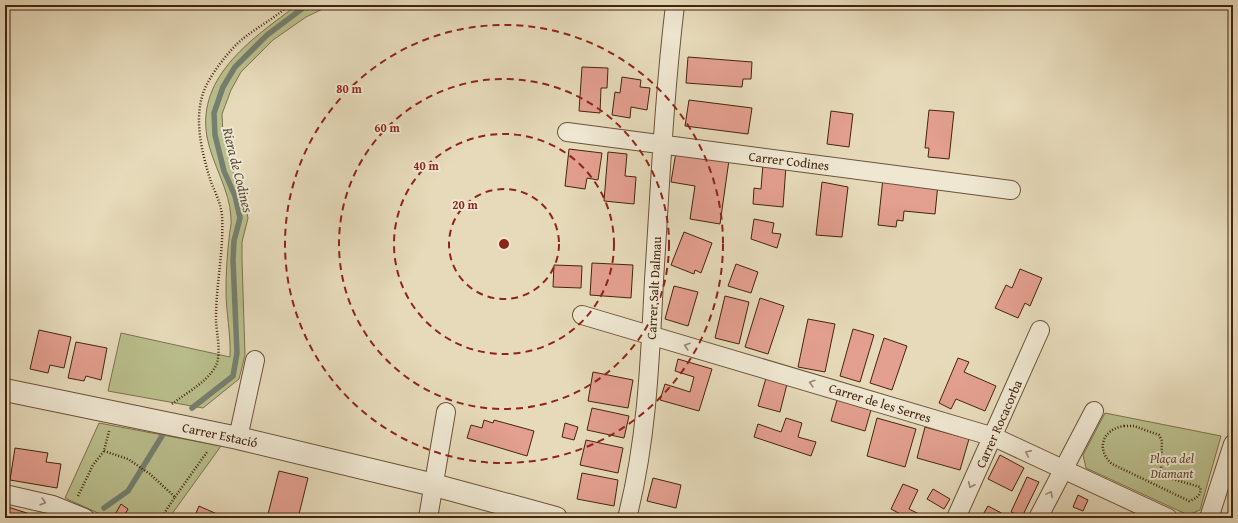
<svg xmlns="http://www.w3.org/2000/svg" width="1238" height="523" font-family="'Gentium Book Plus',serif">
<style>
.green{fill:#b9be8c;stroke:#7e714d}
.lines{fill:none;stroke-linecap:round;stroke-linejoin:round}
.stream{stroke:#757f6f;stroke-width:5.5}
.building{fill:#e39f8f;stroke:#44240e}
.minor-casing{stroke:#6c5239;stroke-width:20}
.tertiary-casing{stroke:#6c5239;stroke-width:24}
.path{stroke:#44240e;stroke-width:2.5;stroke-dasharray:1 2;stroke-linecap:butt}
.minor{stroke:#efe7d2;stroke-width:18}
.tertiary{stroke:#efe7d2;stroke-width:22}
.oneway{stroke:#9a8670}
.ring{fill:none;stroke:#8f2418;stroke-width:2;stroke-dasharray:7 5}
.labels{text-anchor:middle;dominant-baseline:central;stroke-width:4;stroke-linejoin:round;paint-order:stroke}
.street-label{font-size:13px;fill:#44240e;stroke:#efe7d2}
.park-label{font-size:13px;font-style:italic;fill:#614a2e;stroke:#efe7d2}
.water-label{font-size:14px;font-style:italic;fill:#584a36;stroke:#efe7d2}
.centre{fill:#8f2418;stroke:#efe7d2;stroke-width:2}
.ring-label{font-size:12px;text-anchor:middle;font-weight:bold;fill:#8f2418;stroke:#efe7d2;stroke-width:4;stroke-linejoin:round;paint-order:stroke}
</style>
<rect width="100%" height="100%" fill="#e6daba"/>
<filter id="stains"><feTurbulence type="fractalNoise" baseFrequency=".005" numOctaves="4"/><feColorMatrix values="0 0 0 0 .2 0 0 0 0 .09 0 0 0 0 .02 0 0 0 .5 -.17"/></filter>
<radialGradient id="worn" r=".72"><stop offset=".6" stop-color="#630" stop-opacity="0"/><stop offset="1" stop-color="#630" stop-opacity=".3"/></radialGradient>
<path class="green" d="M297,5H331L306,17L273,40L241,72L231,90L222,114L223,134L232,168L243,194L248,218L242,242V260L245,355L239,379L203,408L108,391L121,333L230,357C231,334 226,313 226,290C226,273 227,256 229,239C229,232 232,225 231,218C230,190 212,164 207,137C196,75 255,37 297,5Z
M1105,413L1221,436L1200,510L1188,515L1086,468L1083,455Z
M99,423L221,446L169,518H109L65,498Z"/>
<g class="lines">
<path class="stream" d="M192,408L233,376L237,353L233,260L234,241L240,218L235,196L224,171L215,135L214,113L223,87L235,67L267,35L307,5
M104,508L128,491L162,436"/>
</g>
<path class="building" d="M688,57L752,62L751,79H743L742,87L686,83Z
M582,67L608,68L607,88H601L600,113L579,111Z
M622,77L641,80L640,87L650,88L647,110L631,107L630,118L612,115L615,92L620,93Z
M689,100L752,108L748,134L685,126Z
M929,110L954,112L949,159L928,157L929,148H925Z
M831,111L853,114L849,147L827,144Z
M569,149L602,153L598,180L587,178L585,189L565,186Z
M608,152L627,154L625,176L636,177L634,204L604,201Z
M676,152L729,160L720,224L690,219L695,186L671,182Z
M763,164L786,166L783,207L753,204L754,188L761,189Z
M883,178L938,184L935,214L904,211L903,221L897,220L896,227L878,225Z
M822,182L848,187L842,237L816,235Z
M754,219L774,223L772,233L781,234L777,248L751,239Z
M684,232L712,243L701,273L695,270L694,274L671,265Z
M592,263L633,265L631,298L590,295Z
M736,264L758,272L751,293L728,286Z
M554,265L582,266L581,288L553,287Z
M1020,269L1042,278L1030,306L1025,303L1018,318L995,308L1006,285L1012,288Z
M674,286L698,292L688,326L665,319Z
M725,296L749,302L739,344L715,338Z
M760,298L784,306L768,354L745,347Z
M808,319L835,324L825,372L798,367Z
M853,329L874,335L860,382L840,376Z
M39,330L71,337L64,368L50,365L48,373L30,369Z
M884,338L907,346L892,390L870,383Z
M76,342L107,348L101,380L86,376L84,381L68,378Z
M958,358L969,362L964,372L996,386L985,411L956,399L951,409L939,403Z
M678,359L712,369L699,411L660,400L665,384L690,392L694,377L675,371Z
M593,372L633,380L628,408L588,401Z
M766,378L787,384L780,412L758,406Z
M837,400L871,410L865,431L831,421Z
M592,408L629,416L624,438L587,430Z
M786,418L802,423L798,437L816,442L811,456L754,437L758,424L781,432Z
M877,418L916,429L905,467L867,456Z
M484,420L493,423L494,420L534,431L527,456L467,438L471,425L482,428Z
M565,423L578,427L574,440L562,437Z
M925,427L969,439L960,470L917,458Z
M586,440L623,448L618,473L580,465Z
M15,448L48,453L46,462L61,464L57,488L10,480Z
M1000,455L1024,468L1012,491L988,479Z
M279,471L308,478L298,518H277L278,516L268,514Z
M582,473L618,480L614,506L577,499Z
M1027,477L1039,482L1022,517L1011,512Z
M653,478L681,485L676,508L647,501Z
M903,484L918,490L909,509L927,518H903L904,516L891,509Z
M933,489L950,499L944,509L927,499Z
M1078,495L1088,500L1083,511L1073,507Z
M121,504L128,509L123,518H113Z
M5,506L33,515L32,518H5Z
M199,506L226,518H194Z
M988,506L1011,518H981Z"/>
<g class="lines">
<g class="minor-casing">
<path id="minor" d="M567,132L1011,190
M582,315L994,437L1168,518
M238,438L255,360
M5,494L53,505L85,518
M428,518L446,412
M627,518C647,441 650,360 654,280C660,188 664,97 675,5
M956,518L1040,330
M1038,518L1094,411
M1209,518L1233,444"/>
</g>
<g class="tertiary-casing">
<path id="tertiary" d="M5,390L238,438L434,485L556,518"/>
</g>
<path class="path" d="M172,404C186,393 204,384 214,369C223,356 216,333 216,319C216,284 224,250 222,216C221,202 214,191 210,179C201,149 192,113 207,84C215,69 226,55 238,43C253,29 273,20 289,5
M1124,426H1134L1159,435L1162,441L1161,469L1169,478L1200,487C1202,495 1196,499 1189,501L1112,464C1095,449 1103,429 1124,426Z
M104,451L128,459L150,474L175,497L161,518
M78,496L93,465L104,451L109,431
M175,497L207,452"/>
<use href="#minor" class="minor"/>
<use href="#tertiary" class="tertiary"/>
</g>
<defs><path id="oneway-chevron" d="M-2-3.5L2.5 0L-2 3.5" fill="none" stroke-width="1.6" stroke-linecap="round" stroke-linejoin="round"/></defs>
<g class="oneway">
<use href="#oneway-chevron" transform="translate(687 346) rotate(-163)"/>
<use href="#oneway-chevron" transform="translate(812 383) rotate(-163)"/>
<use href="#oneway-chevron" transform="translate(1028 453) rotate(-155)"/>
<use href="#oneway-chevron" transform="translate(971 485) rotate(115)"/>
<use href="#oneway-chevron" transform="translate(1050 494) rotate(-62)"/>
<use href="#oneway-chevron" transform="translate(43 502) rotate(16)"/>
</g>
<g class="ring">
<circle cx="504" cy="244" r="55"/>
<circle cx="504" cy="244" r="110"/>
<circle cx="504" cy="244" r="165"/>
<circle cx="504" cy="244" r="219"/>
</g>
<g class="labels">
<g class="street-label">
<text transform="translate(789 161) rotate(7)">Carrer Codines</text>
<text transform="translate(654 288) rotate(-87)">Carrer Salt Dalmau</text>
<text transform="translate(880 403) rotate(17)">Carrer de les Serres</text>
<text transform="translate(999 424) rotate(-66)">Carrer Rocacorba</text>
<text transform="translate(220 435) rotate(12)">Carrer Estació</text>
</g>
<g class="park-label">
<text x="1172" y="458">Plaça del<tspan x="1172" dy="15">Diamant</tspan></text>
</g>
<g class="water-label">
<text transform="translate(238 170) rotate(76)">Riera de Codines</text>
</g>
</g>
<circle cx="504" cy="244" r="6" class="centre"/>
<g class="ring-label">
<text x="349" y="93">80 m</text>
<text x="387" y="132">60 m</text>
<text x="426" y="170">40 m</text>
<text x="465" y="209">20 m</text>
</g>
<rect width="1238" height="523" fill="none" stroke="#e6daba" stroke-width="20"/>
<rect x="6" y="6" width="1226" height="511" fill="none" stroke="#44240e" stroke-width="2"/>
<rect x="10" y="10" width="1218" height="503" fill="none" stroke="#44240e"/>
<rect width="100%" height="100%" filter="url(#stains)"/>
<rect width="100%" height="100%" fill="url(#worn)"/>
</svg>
